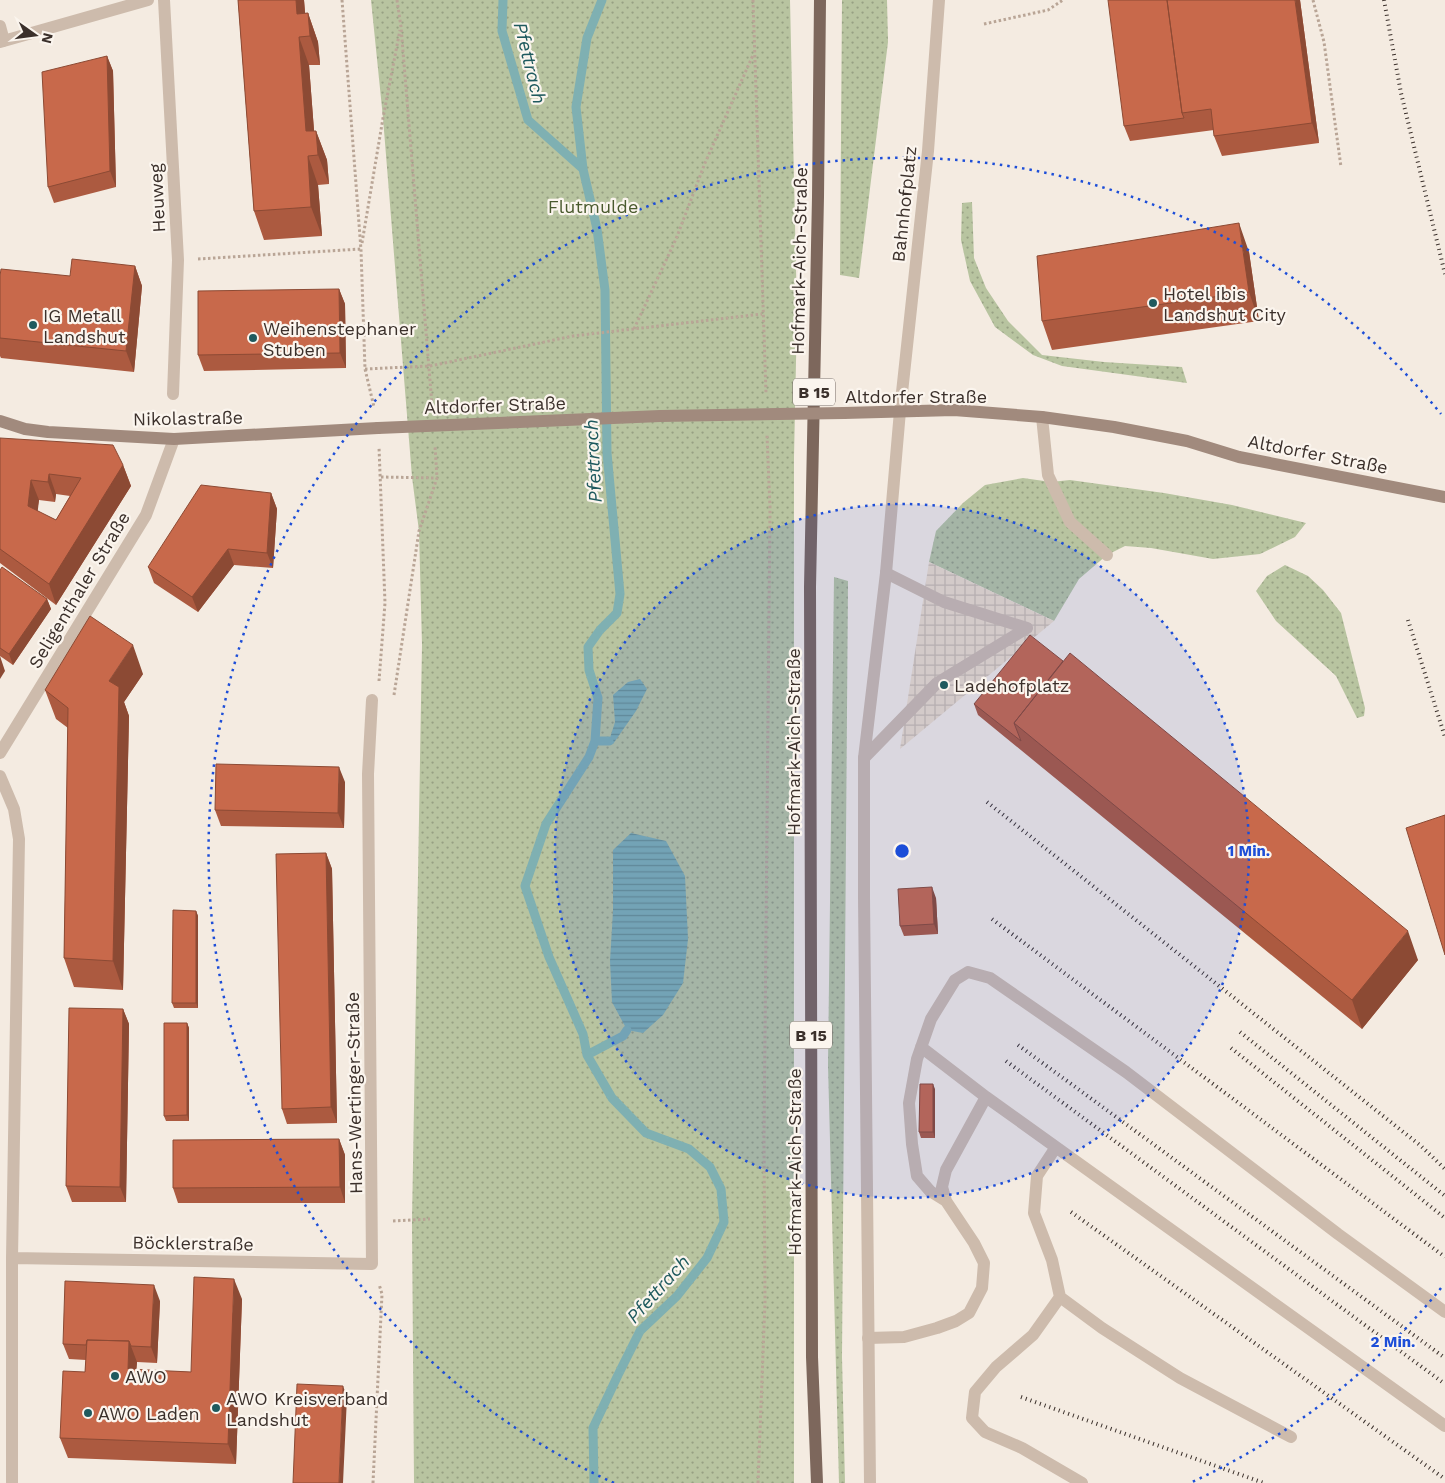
<svg xmlns="http://www.w3.org/2000/svg" width="1445" height="1483" font-family="'Work Sans',sans-serif">
<style>
.grass{fill:url(#grass-dots)}
.plaza{fill:url(#plaza-grid)}
.water{fill:url(#water-rules)}
.lines{fill:none;stroke-linecap:round;stroke-linejoin:round}
.stream{stroke:#7fb0b2;stroke-width:9}
.path{stroke:#b9a596;stroke-width:3;stroke-dasharray:2.5 2.5;stroke-linecap:butt}
.service{stroke:#cdbbac;stroke-width:12}
.minor{stroke:#cdbbac;stroke-width:12}
.tertiary{stroke:#cdbbac;stroke-width:12}
.secondary{stroke:#a18a7d;stroke-width:12}
.primary{stroke:#7d675c;stroke-width:12}
.rail{stroke:#3b302b;stroke-width:4;stroke-dasharray:1 4;stroke-linecap:butt}
.secondary-bridge{stroke:#a18a7d;stroke-width:12}
.wall{fill:#ac5a40;fill-rule:evenodd}
.shaded-wall{fill:#8c4a34}
.building{fill:#c8694b;stroke:#8c4a34;fill-rule:evenodd}
.ring{fill:none;stroke:#1d4ed8;stroke-width:2.5;stroke-dasharray:2.5 5}
.poi-dot{fill:#1f5a5e;stroke:#fbf5ee;stroke-width:2}
.labels{text-anchor:middle;dominant-baseline:central;stroke-width:4.5;stroke-linejoin:round;paint-order:stroke}
.shield{fill:#fbf5ee;stroke:#756b66;stroke-width:1}
.shield-label{font-size:16px;font-weight:bold;fill:#3b302b}
.street-label{font-size:18px;fill:#3b302b;stroke:#fbf5ee}
.park-label{font-size:18px;fill:#4a5a2e;stroke:#fbf5ee}
.poi-label{font-size:18px;fill:#3b302b;stroke:#fbf5ee;text-anchor:start}
.water-label{font-size:19px;font-style:italic;fill:#1f5a5e;stroke:#fbf5ee}
.centre{fill:#1d4ed8;stroke:#fbf5ee;stroke-width:2.5}
.ring-label{font-size:15px;text-anchor:middle;font-weight:bold;fill:#1d4ed8;stroke:#fbf5ee;stroke-width:4.5;stroke-linejoin:round;paint-order:stroke}
</style>
<defs>
<pattern id="grass-dots" width="8" height="8" patternUnits="userSpaceOnUse" patternTransform="scale(1.25)"><rect width="8" height="8" fill="#b8c4a0"/><path d="M2 2h.1M6 6h.1" fill="none" stroke="#97a083" stroke-width="1.8" stroke-linecap="round"/></pattern>
<pattern id="plaza-grid" width="8" height="8" patternUnits="userSpaceOnUse" patternTransform="scale(1.25)"><rect width="8" height="8" fill="#ecdcc8"/><path d="M0 4h8M4 0v8" fill="none" stroke="#cbbdac"/></pattern>
<pattern id="water-rules" width="6" height="5" patternUnits="userSpaceOnUse" patternTransform="scale(1.25)"><rect width="6" height="5" fill="#7fb0b2"/><path d="M0 2.5h6" fill="none" stroke="#699091"/></pattern>
</defs>
<rect width="100%" height="100%" fill="#f4ebe1"/>
<path class="grass" d="M371,0H790L797,314L794,457V1483H414L412,1221L422,645L419,531L412,477L383,118Z
M842,0H887L888,42L859,278L840,275Z
M972,202L974,258L986,288L1008,321L1042,355L1104,362L1182,367L1187,383L1062,366L1033,355L995,327L970,281L961,240L962,203Z
M1023,478L1051,482L1070,480L1164,493L1232,505L1306,523L1295,537L1260,554L1213,559L1151,548L1125,546L1107,555L1079,579L1054,621L929,562L936,531L963,503L985,485Z
M1285,565L1308,576L1323,590L1341,613L1365,708L1364,716L1357,718L1336,676L1276,621L1256,591L1267,576Z
M834,577L848,581L842,1357L845,1483H839L828,1065Z"/>
<path class="plaza" d="M929,562L1054,621L900,749Z"/>
<path class="water" d="M640,679L647,689L636,711L613,744L610,745L609,741L615,722L613,695L628,682Z
M631,833L666,841L685,876L688,939L683,983L663,1015L643,1033L627,1030L612,1002L610,961L613,911V850Z"/>
<g class="lines">
<path class="stream" d="M503,0L502,31L528,120L583,169L597,229L605,290L607,453L620,594L617,613L600,630L588,647L589,670L598,698L595,741L589,757L546,824L525,886L549,957L583,1034L587,1055L612,1098L646,1133L689,1149L710,1167L721,1189L724,1222L707,1258L677,1296L640,1331L618,1375L593,1428L594,1483
M583,169L576,107L587,38L602,0
M595,741H609
M587,1055L623,1036L627,1030"/>
<path class="path" d="M342,0L361,250L365,369L374,407
M397,0L401,27L432,405
M753,0L766,394
M1313,0L1324,42L1341,167
M984,24L1048,10L1063,0
M362,243L383,118L400,30
M198,259L361,249
M634,329L676,239L705,163L753,55
M365,369L430,366L573,336L762,314
M381,477L437,478
M379,681L385,603L379,447
M394,695L419,531L437,478L435,446
M393,1221L430,1219
M373,1483L382,1294L379,1284
M758,1483L765,1302L764,1139L770,508L767,435"/>
<path class="service" d="M1042,417L1048,475L1070,522L1107,555
M886,573L944,602L1027,628
M864,758L937,683L1027,628
M921,1047L986,1097
M1056,1147L1037,1176L1034,1213L1052,1260L1060,1297L1102,1328L1180,1378L1291,1437
M946,1201L930,1191L917,1176L912,1144L909,1103L917,1059L931,1019L955,980L968,972L990,978L1126,1072L1338,1234L1445,1312
M1060,1297L1033,1335L996,1367L975,1392L972,1418L985,1432L1022,1448L1082,1483
M868,1338L904,1337L937,1328L956,1321L969,1313L982,1288L984,1263L974,1243L946,1201L942,1187L946,1170L986,1097L1445,1426"/>
<path class="minor" d="M164,0L178,260L173,394
M0,26L4,41
M0,42L148,0
M0,776L14,809L19,839L12,1258V1483
M12,1258L372,1264L368,774L372,700"/>
<path class="tertiary" d="M0,753L146,515L174,439
M870,1483L864,897V758L886,573L900,411L928,151L939,0"/>
<path class="secondary" d="M844,413L954,410L1042,417L1114,427L1187,441L1239,457L1445,497
M0,421L25,429L48,432L174,439L378,428"/>
<path class="primary" d="M817,1483L812,1357L810,587L818,197L820,0"/>
<path class="rail" d="M1384,0L1401,93L1445,274
M1408,620L1445,737
M987,802L1421,1146L1445,1169
M992,919L1445,1257
M1240,1032L1445,1196
M1018,1045L1445,1358
M1231,1048L1445,1218
M1006,1061L1445,1384
M1071,1212L1445,1479
M1021,1397L1264,1483"/>
<path class="secondary-bridge" d="M378,428L660,416L844,413"/>
</g>
<path class="wall" d="M238,0H304L305,13H308L318,42L320,65H309L314,131H316L327,160L329,184L318,185L322,236L264,240L254,211Z
M1300,0L1319,143L1222,156L1214,136V130L1130,141L1124,126Z
M107,56L113,71L116,187L54,203L48,187Z
M1249,252L1259,321L1052,350L1042,321Z
M135,266L142,286L134,372L1,358L0,356V276H70Z
M339,289L345,304L346,368L204,371L198,355Z
M0,440L123,465L131,486L56,605L0,563ZM56,494L70,496L56,520L37,511L39,500L55,502Z
M271,493L277,509L273,568L234,565L198,612L154,583L148,567Z
M0,570L47,599L51,609L13,665L0,656Z
M1063,661L1418,960L1362,1029L978,715L974,704Z
M143,674L124,702L129,716L123,990L74,987L64,958L68,728L56,719L45,690Z
M345,782L344,828L221,826L215,810Z
M326,853L332,869L337,1123L287,1124L282,1109Z
M936,898L938,934L904,936L900,926Z
M196,911L198,916V1008H174L172,1003Z
M123,1009L129,1024L126,1202H72L66,1186Z
M187,1023L189,1028V1121H166L164,1116Z
M935,1089V1138H921L919,1132Z
M339,1139L345,1155V1203H178L173,1188Z
M242,1299L236,1464L68,1458L60,1438L85,1372L86,1360L69,1359L63,1344L160,1301L157,1363L137,1362L136,1370L191,1372Z"/>
<path class="shaded-wall" d="M296,0H304L307,36L297,14Z
M1295,0H1300L1319,143L1312,123Z
M308,13L318,42L320,65L310,36Z
M299,37L309,65L316,156L306,131Z
M107,56L113,71L116,187L110,171Z
M316,131L327,160L329,184L318,155Z
M308,156L318,185L322,236L311,207Z
M1239,223L1249,252L1259,321L1249,292Z
M135,266L142,286L134,372L126,351Z
M339,289L345,304L346,368L340,353Z
M123,465L131,486L56,605L49,584Z
M49,474L56,494L55,502L48,482Z
M31,480L39,500L36,526L28,506Z
M271,493L277,509L273,568L267,553Z
M228,549L234,565L198,612L192,597Z
M47,599L51,609L13,665L9,654Z
M133,645L143,674L124,702L129,716L123,990L113,961L109,681Z
M0,656L5,671L0,679Z
M339,767L345,782L344,828L338,813Z
M326,853L332,869L337,1123L331,1107Z
M932,887L936,898L938,934L934,924Z
M196,911L198,916V1008L196,1003Z
M1408,931L1418,960L1362,1029L1352,1000Z
M123,1009L129,1024L126,1202L120,1187Z
M187,1023L189,1028V1121L187,1115Z
M933,1084L935,1089V1138L933,1132Z
M339,1139L345,1155V1203L340,1187Z
M234,1279L242,1299L236,1464L228,1444Z
M154,1285L160,1301L157,1363L151,1347Z
M129,1341L137,1362L135,1390L128,1369Z
M343,1386L347,1397L343,1483H339Z"/>
<path class="building" d="M238,0H296L297,14L308,13L310,36L299,37L306,131H316L318,155L308,156L311,207L254,211Z
M1108,0H1167L1182,113L1184,118L1124,126Z
M1167,0H1295L1312,123L1214,136L1211,109L1182,113Z
M107,56L110,171L48,187L42,72Z
M1239,223L1249,292L1042,321L1037,256Z
M72,259L135,266L126,351L0,338V276L1,269L70,276Z
M339,289L340,353L198,355V291Z
M0,438L113,445L123,465L49,584L0,549ZM49,474L81,478L56,520L28,506L31,480L48,482Z
M201,485L271,493L267,553L228,549L192,597L148,567Z
M2,567L47,599L9,654L0,648V570Z
M90,616L133,645L109,681L119,687L113,961L64,958L68,708L45,690Z
M1030,635L1063,661L1014,723L1021,741L974,704Z
M1070,653L1408,931L1352,1000L1014,723Z
M216,764L339,767L338,813L215,810Z
M1445,815V955L1406,828Z
M326,853L331,1107L282,1109L276,854Z
M932,887L934,924L900,926L898,889Z
M173,910L196,911V1003H172Z
M69,1008L123,1009L120,1187L66,1186Z
M164,1023H187V1115L164,1116Z
M920,1084H933V1132H919Z
M339,1139L340,1187L173,1188V1140Z
M194,1277L234,1279L228,1444L60,1438L63,1371L85,1372L87,1340L129,1341L128,1369L191,1372Z
M65,1281L154,1285L151,1347L131,1346L129,1341L87,1340L86,1345L63,1344Z
M297,1384L343,1386L339,1483H293Z"/>
<circle cx="902" cy="851" r="347" fill="#1d4ed8" fill-opacity=".12"/>
<g class="ring">
<circle cx="902" cy="851" r="347"/>
<path d="M1441 1288A694 694 0 0 1 1190 1483M614 1483A694 694 0 1 1 1441 414"/>
</g>
<g class="poi-dot">
<circle cx="1153" cy="303" r="5"/>
<circle cx="33" cy="325" r="5"/>
<circle cx="253" cy="338" r="5"/>
<circle cx="944" cy="685" r="5"/>
<circle cx="115" cy="1376" r="5"/>
<circle cx="216" cy="1408" r="5"/>
<circle cx="88" cy="1413" r="5"/>
</g>
<g class="labels">
<g class="shield">
<rect x="793" y="378.5" width="42" height="27" rx="4"/>
<rect x="790" y="1021.5" width="42" height="27" rx="4"/>
</g>
<g class="shield-label">
<text x="814" y="392">B 15</text>
<text x="811" y="1035">B 15</text>
</g>
<g class="street-label">
<text transform="translate(157 198) rotate(-93)">Heuweg</text>
<text transform="translate(904 204) rotate(-84)">Bahnhofplatz</text>
<text transform="translate(799 261) rotate(-89)">Hofmark-Aich-Straße</text>
<text x="916" y="396">Altdorfer Straße</text>
<text transform="translate(495 405) rotate(-2)">Altdorfer Straße</text>
<text transform="translate(188 418) rotate(-1)">Nikolastraße</text>
<text transform="translate(1318 454) rotate(11)">Altdorfer Straße</text>
<text transform="translate(79 590) rotate(-59)">Seligenthaler Straße</text>
<text transform="translate(793 742) rotate(-90)">Hofmark-Aich-Straße</text>
<text transform="translate(354 1093) rotate(-91)">Hans-Wertinger-Straße</text>
<text transform="translate(794 1162) rotate(-90)">Hofmark-Aich-Straße</text>
<text transform="translate(193 1243) rotate(1)">Böcklerstraße</text>
</g>
<g class="park-label">
<text x="593" y="206">Flutmulde</text>
</g>
<g class="poi-label">
<text x="1163" y="293">Hotel ibis<tspan x="1163" dy="21">Landshut City</tspan></text>
<text x="43" y="315">IG Metall<tspan x="43" dy="21">Landshut</tspan></text>
<text x="263" y="328">Weihenstephaner<tspan x="263" dy="21">Stuben</tspan></text>
<text x="954" y="685">Ladehofplatz</text>
<text x="125" y="1376">AWO</text>
<text x="226" y="1398">AWO Kreisverband<tspan x="226" dy="21">Landshut</tspan></text>
<text x="98" y="1413">AWO Laden</text>
</g>
<g class="water-label">
<text transform="translate(530 63) rotate(76)">Pfettrach</text>
<text transform="translate(593 461) rotate(-93)">Pfettrach</text>
<text transform="translate(658 1289) rotate(-48)">Pfettrach</text>
</g>
</g>
<circle cx="902" cy="851" r="8" class="centre"/>
<g class="ring-label">
<text x="1249" y="856">1 Min.</text>
<text x="1393" y="1347">2 Min.</text>
</g>
<g transform="translate(35 35) rotate(104)" stroke="#fbf5ee" stroke-width="4" paint-order="stroke">
<path d="M0-4L9 19L0 12L-9 19Z" fill="#3b302b"/>
<text y="-8" font-size="14" font-weight="bold" text-anchor="middle" fill="#3b302b">N</text>
</g>
</svg>
